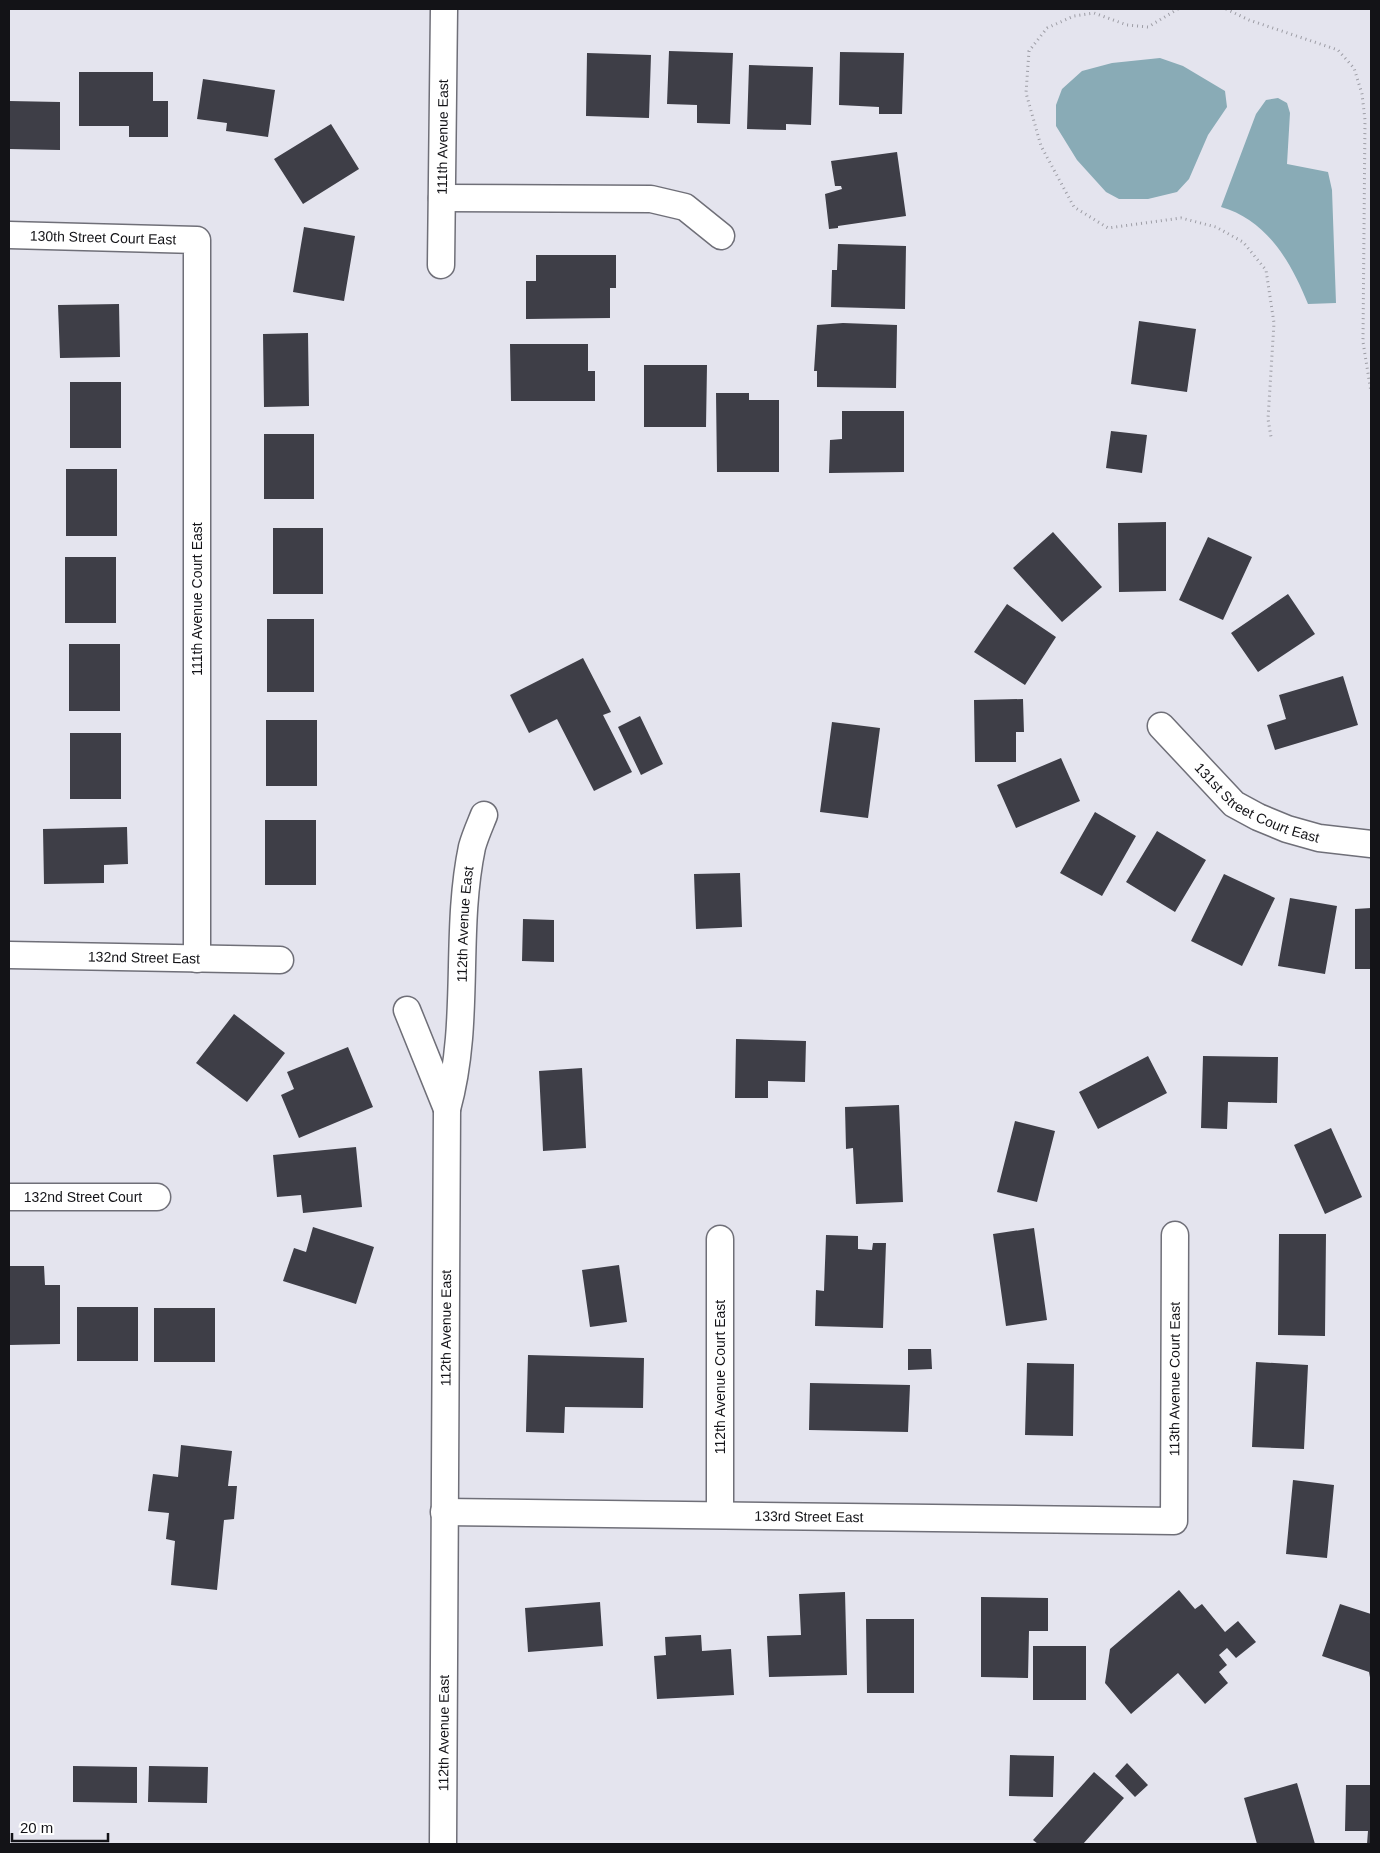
<svg xmlns="http://www.w3.org/2000/svg" width="1380" height="1853" font-family="Helvetica,sans-serif">
<style>
.water{fill:#89abb6}
.building{fill:#3e3e47}
.lines{fill:none;stroke-linecap:round;stroke-linejoin:round}
.minor-casing{stroke:#6f6f78;stroke-width:29}
.path{stroke:#9d9da5;stroke-width:3;stroke-dasharray:1 4;stroke-linecap:butt}
.minor{stroke:#fff;stroke-width:26}
.labels{text-anchor:middle;dominant-baseline:central;stroke-width:5;stroke-linejoin:round;paint-order:stroke}
.street-label{font-size:14px;fill:#131317;stroke:#fff}
</style>
<rect width="100%" height="100%" fill="#e4e4ee"/>
<path class="water" d="M1160,58L1183,66L1225,91L1227,107L1208,135L1189,179L1177,192L1148,199H1119L1106,192L1077,160L1056,126V105L1062,89L1082,71L1112,63Z
M1278,98L1287,103L1290,113L1287,164L1328,172L1332,190L1336,303L1308,304C1291,262 1267,220 1221,207L1256,114L1266,100Z"/>
<path class="building" d="M669,51L733,53L730,124L697,123V105L667,104Z
M840,52L904,53L902,114H879V107L839,105Z
M587,53L651,55L649,118L586,116Z
M749,65L813,67L811,125L786,124V130L747,129Z
M79,72H153V101H168V137H129V126H79Z
M203,79L275,90L268,137L226,131L227,123L197,119Z
M9,101L60,102V150L9,149Z
M331,124L359,169L303,204L274,159Z
M897,152L906,216L838,226V228L829,229L825,194L842,189L841,186H835L831,161Z
M304,227L355,236L344,301L293,292Z
M838,244L906,246L905,309L831,307L832,270H837Z
M536,255H616V288H610V318L526,319V281H536Z
M119,304L120,357L60,358L58,305Z
M1139,321L1196,329L1187,392L1131,384Z
M843,323L897,325L896,388L817,387V371H814L817,325Z
M308,333L309,406L264,407L263,334Z
M510,344H588V371H595V401H511Z
M644,365H707L706,427H644Z
M70,382H121V448H70Z
M716,393H749V400H779V472H717Z
M842,411H904V472L829,473L830,440L842,439Z
M1111,431L1147,435L1142,473L1106,468Z
M264,434H314V499H264Z
M66,469H117V536H66Z
M1166,522V591L1119,592L1118,523Z
M273,528H323V594H273Z
M1053,532L1102,587L1062,622L1013,568Z
M1208,537L1252,557L1223,620L1179,600Z
M65,557H116V623H65Z
M1288,594L1315,634L1258,672L1231,633Z
M1007,604L1056,637L1025,685L974,652Z
M267,619H314V692H267Z
M69,644H120V711H69Z
M583,658L611,712L603,715L632,772L594,791L557,719L529,733L510,695Z
M1343,676L1358,725L1275,750L1267,725L1286,719L1279,695Z
M1023,699L1024,732H1016V762H975L974,700Z
M640,716L663,764L641,775L618,727Z
M266,720H317V786H266Z
M832,722L880,728L868,818L820,812Z
M70,733H121V799H70Z
M1061,758L1080,801L1016,828L997,785Z
M1095,812L1136,836L1102,896L1060,873Z
M265,820H316V885H265Z
M127,827L128,864L104,865V883L44,884L43,829Z
M1157,831L1206,860L1175,912L1126,882Z
M740,873L742,927L696,929L694,874Z
M1224,874L1275,898L1242,966L1191,941Z
M1290,898L1337,906L1325,974L1278,966Z
M1371,908V969H1355V909Z
M523,919L554,920V962L522,961Z
M234,1014L285,1053L247,1102L196,1063Z
M736,1039L806,1041L805,1082L768,1081V1098H735Z
M348,1047L373,1107L299,1138L281,1095L294,1089L287,1072Z
M1148,1056L1167,1093L1098,1129L1079,1092Z
M1203,1056L1278,1057L1277,1103L1228,1102L1227,1129L1201,1128Z
M582,1068L586,1148L543,1151L539,1071Z
M899,1105L903,1202L856,1204L853,1148L846,1149L845,1107Z
M1015,1121L1055,1131L1037,1202L997,1192Z
M1331,1128L1362,1197L1325,1214L1294,1145Z
M356,1147L362,1207L303,1213L301,1195L277,1197L273,1155Z
M313,1227L374,1247L356,1304L283,1281L294,1248L306,1252Z
M1034,1228L1047,1320L1006,1326L993,1234Z
M1279,1234H1326L1325,1336L1278,1335Z
M826,1235L858,1236V1249L872,1250L873,1243H886L883,1328L815,1326L816,1290L824,1291Z
M619,1265L627,1322L590,1327L582,1270Z
M9,1266H44L45,1285H60V1344L9,1345Z
M77,1307H138V1361H77Z
M154,1308H215V1362H154Z
M908,1349H931L932,1369L908,1370Z
M528,1355L644,1358L643,1408L565,1407L564,1433L526,1432Z
M1256,1362L1308,1365L1304,1449L1252,1447Z
M1027,1363L1074,1364L1073,1436L1025,1435Z
M810,1383L910,1385L908,1432L809,1430Z
M181,1445L232,1451L228,1486H237L234,1519L224,1520L217,1590L171,1585L175,1541L166,1539L169,1513L148,1511L153,1474L178,1477Z
M1293,1480L1334,1485L1327,1558L1286,1554Z
M1179,1590L1195,1609L1202,1604L1225,1632L1238,1621L1256,1642L1236,1658L1227,1648L1219,1655L1227,1665L1219,1672L1228,1683L1205,1704L1178,1673L1131,1714L1105,1683L1110,1649Z
M845,1592L847,1675L769,1677L767,1636L801,1635L799,1594Z
M981,1597L1048,1598V1631H1029L1028,1678L981,1677Z
M600,1602L603,1646L528,1652L525,1608Z
M1340,1604L1371,1614V1683L1369,1672L1322,1656Z
M866,1619H914V1693H867Z
M701,1635L702,1651L731,1649L734,1695L657,1699L654,1656L666,1655L665,1637Z
M1033,1646H1086V1700H1033Z
M1010,1755L1054,1756L1053,1797L1009,1796Z
M1127,1763L1148,1785L1135,1797L1115,1776Z
M73,1766L137,1767V1803L73,1802Z
M149,1766L208,1767L207,1803L148,1802Z
M1094,1772L1124,1798L1083,1844H1038L1033,1840Z
M1297,1783L1315,1844H1257L1244,1798Z
M1346,1785H1371V1844H1367L1368,1831H1345Z"/>
<g class="lines">
<g class="minor-casing">
<g id="minor">
<path d="M442,198L651,199L685,207L721,236"/>
<path id="s1" d="M9,235L197,240V959"/>
<path id="s2" d="M441,265L444,9"/>
<path id="s3" d="M1161,726L1234,804L1258,817L1287,829L1319,838L1371,844"/>
<path id="s4" d="M9,955L280,960"/>
<path d="M407,1010L447,1109"/>
<path id="s5" d="M9,1197H157"/>
<path id="s6" d="M444,1512L1174,1521L1175,1235"/>
<path d="M720,1514V1239"/>
<path id="s7" d="M443,1844L447,1109C471,1023 454,933 472,847C475,836 480,825 484,815"/>
</g>
</g>
<path class="path" d="M1178,9L1148,27L1127,25L1094,13L1074,16L1047,28L1029,51L1026,93L1041,146L1074,207L1108,228L1181,218L1216,227L1243,242L1266,270L1274,323L1268,419L1271,437
M1226,9L1249,20L1338,50L1354,68L1362,94L1365,120L1363,342L1371,392"/>
<use href="#minor" class="minor"/>
</g>
<g class="labels">
<g class="street-label">
<text stroke="none"><textPath href="#s2" startOffset="128">111th Avenue East</textPath></text>
<text stroke="none"><textPath href="#s1" startOffset="94">130th Street Court East</textPath></text>
<text transform="translate(197 599) rotate(-90)">111th Avenue Court East</text>
<text stroke="none"><textPath href="#s3" startOffset="126">131st Street Court East</textPath></text>
<text stroke="none"><textPath href="#s7" startOffset="921">112th Avenue East</textPath></text>
<text stroke="none"><textPath href="#s4" startOffset="135">132nd Street East</textPath></text>
<text stroke="none"><textPath href="#s5" startOffset="74">132nd Street Court</textPath></text>
<text stroke="none"><textPath href="#s7" startOffset="516">112th Avenue East</textPath></text>
<text transform="translate(720 1377) rotate(-90)">112th Avenue Court East</text>
<text stroke="none"><textPath href="#s6" startOffset="872">113th Avenue Court East</textPath></text>
<text stroke="none"><textPath href="#s6" startOffset="365">133rd Street East</textPath></text>
<text stroke="none"><textPath href="#s7" startOffset="111">112th Avenue East</textPath></text>
</g>
</g>
<rect width="1380" height="1853" fill="none" stroke="#131317" stroke-width="20"/>
<path d="M12 1833v8h96v-8" fill="none" stroke="#131317" stroke-width="2.5"/>
<text x="20" y="1833" font-size="15" fill="#131317" stroke="#ffffff" stroke-width="4" paint-order="stroke">20 m</text>
</svg>
